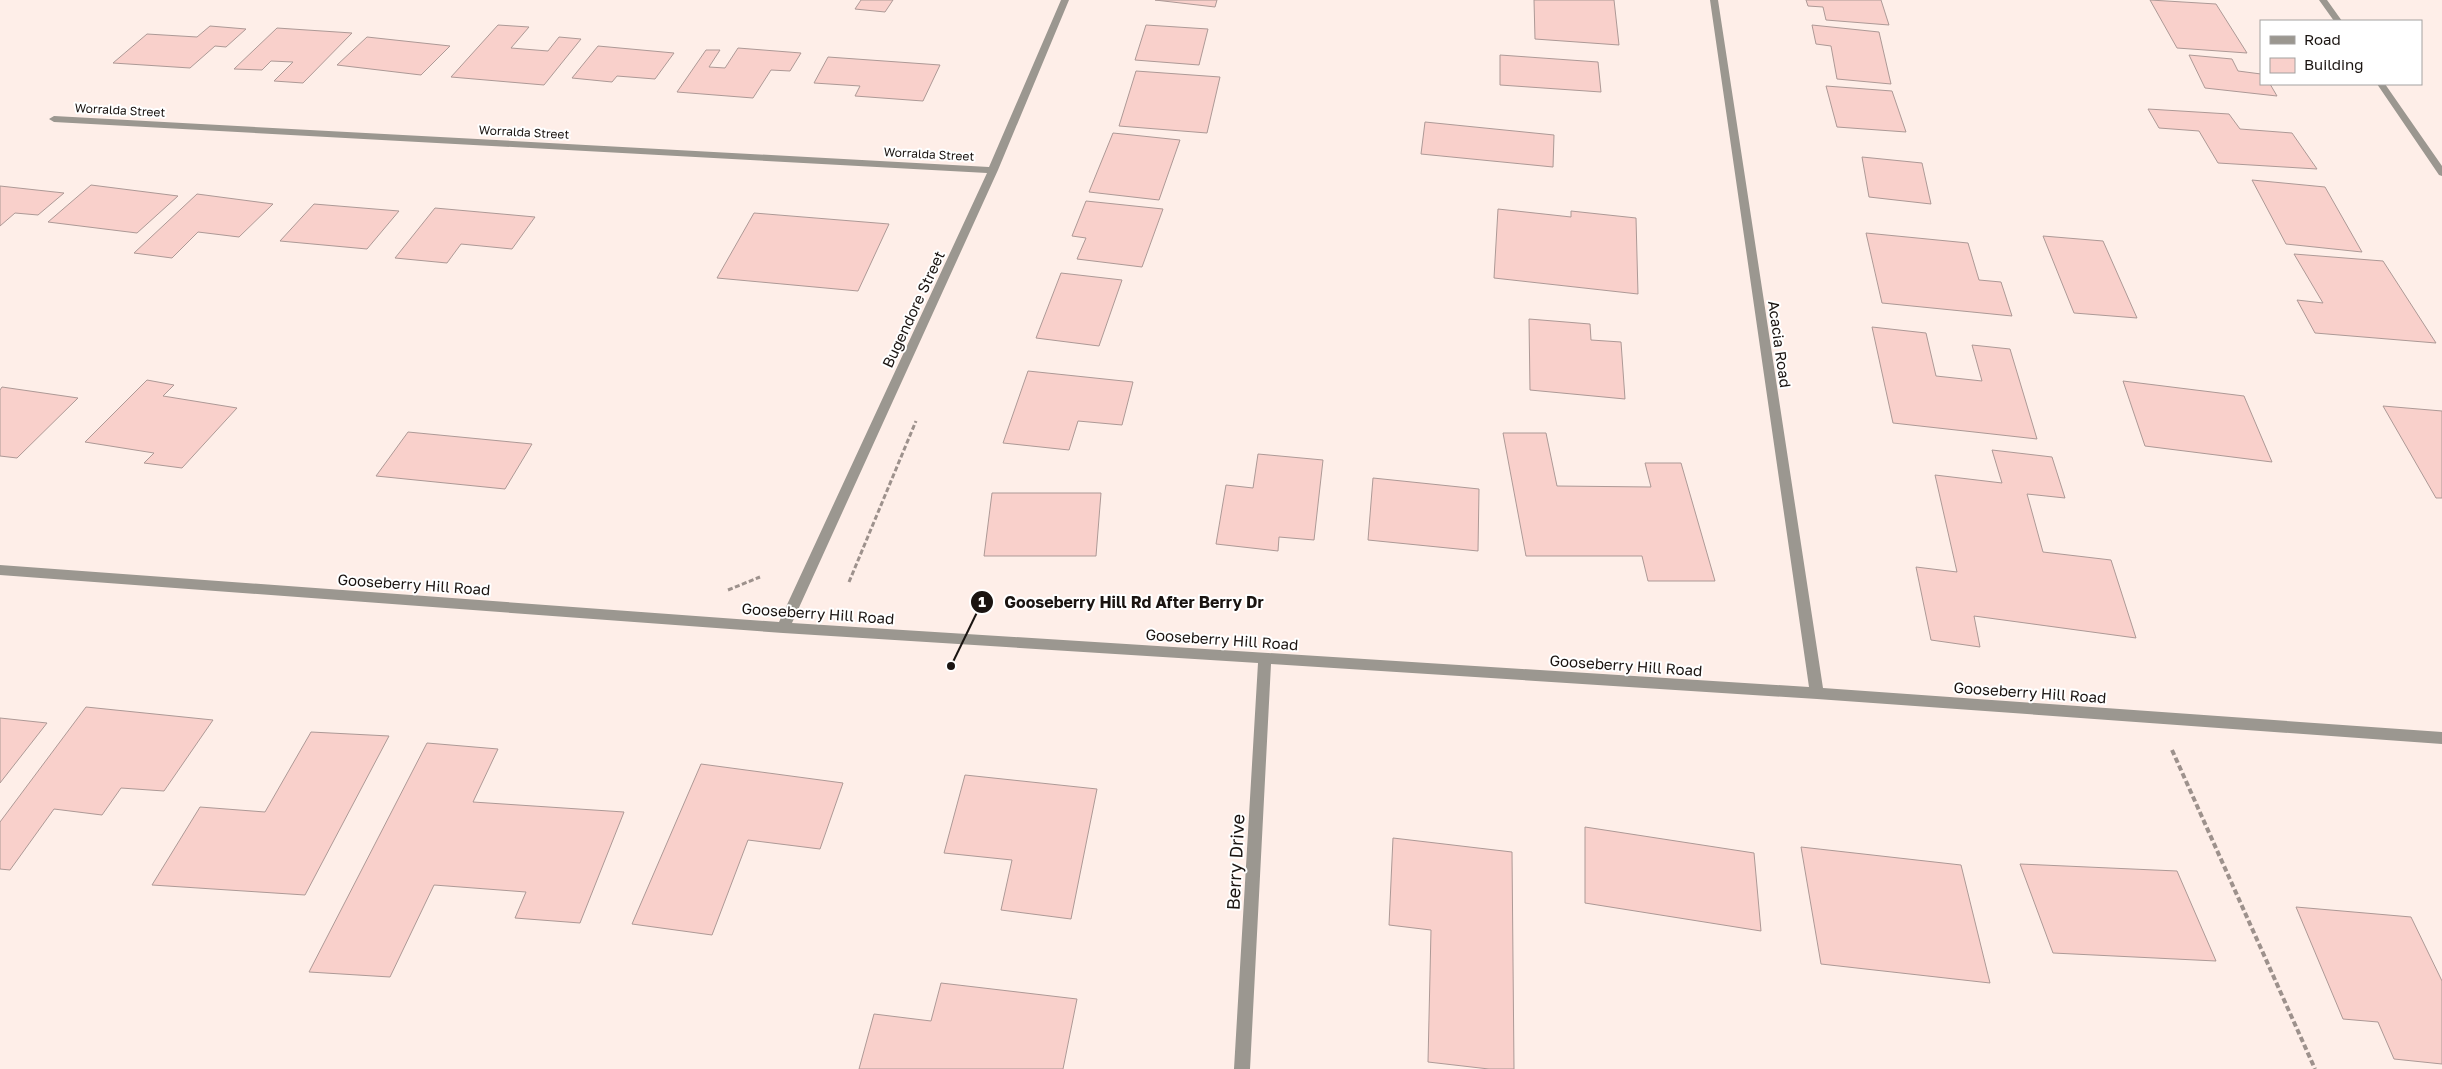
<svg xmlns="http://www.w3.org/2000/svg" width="2442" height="1069" font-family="'Golos Text',sans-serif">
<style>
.building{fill:#f9d0cb;stroke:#ad9996}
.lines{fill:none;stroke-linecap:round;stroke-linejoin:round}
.path-far1{stroke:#9d918c;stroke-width:3;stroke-dasharray:5 2.5;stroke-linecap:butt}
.path{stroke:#9d918c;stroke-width:4;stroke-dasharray:5.5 3;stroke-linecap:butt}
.minor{fill:#9b9790;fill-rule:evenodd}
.labels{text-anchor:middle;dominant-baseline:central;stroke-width:4;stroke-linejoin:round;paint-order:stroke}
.far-street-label{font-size:12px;fill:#1a1411;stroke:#fff}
.street-label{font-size:15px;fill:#1a1411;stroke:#fff}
.near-street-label{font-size:18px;fill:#1a1411;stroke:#fff}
.leader{fill:none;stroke:#1a1411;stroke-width:2}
.callout-dot{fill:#1a1411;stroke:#fff;stroke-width:2}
.mark-label{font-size:15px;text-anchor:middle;font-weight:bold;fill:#fff}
.callout-label{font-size:16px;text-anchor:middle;font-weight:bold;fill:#1a1411;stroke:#fff;stroke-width:4;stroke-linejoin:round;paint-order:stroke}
</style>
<rect width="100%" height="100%" fill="#feeee8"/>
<path class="building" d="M861,0H893L885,12L855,9Z
M1155,0H1217L1215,7Z
M1534,0H1614L1619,45L1535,39Z
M1806,0H1881L1889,25L1826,20L1823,7L1808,6Z
M2150,0L2216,4L2247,53L2177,48Z
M498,25L529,27L511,48L548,51L559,37L581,39L544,85L451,77Z
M1146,25L1208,29L1199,65L1135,60Z
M1812,25L1879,32L1891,84L1837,79L1831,46L1816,44Z
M210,26L246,29L226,47L215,46L190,68L113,63L147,34L197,37Z
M277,28L352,33L303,83L274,81L293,62L271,61L262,70L234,69Z
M367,37L450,46L421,75L337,65Z
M598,46L674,53L655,79L617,76L612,82L572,78Z
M738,48L801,53L790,71L771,70L753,98L677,92L706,50H720L709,67L725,68Z
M1500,55L1598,62L1601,92L1500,85Z
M2189,55L2232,59L2238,71L2261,74V84H2270L2277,96L2205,88Z
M828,57L940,65L923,101L855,96L860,86L814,83Z
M1136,71L1220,77L1207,133L1119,126Z
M1826,86L1892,91L1906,132L1837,127Z
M2148,109L2229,114L2240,129L2292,133L2317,169L2218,163L2199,131L2159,128Z
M1425,122L1554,135L1553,167L1421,154Z
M1113,133L1180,140L1159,200L1089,192Z
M1862,157L1922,163L1931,204L1869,197Z
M2252,180L2325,187L2362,252L2286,244Z
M91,185L178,196L137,233L48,222Z
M0,186L64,193L38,215L15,213L0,226Z
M197,194L273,204L239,237L198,232L172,258L134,253Z
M1086,201L1163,209L1142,267L1077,259L1086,238L1072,236Z
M314,204L399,211L367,249L280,241Z
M435,208L535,217L512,249L461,244L447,263L395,258Z
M1498,209L1571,217V211L1636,218L1638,294L1494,278Z
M754,213L889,224L858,291L717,278Z
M1866,233L1968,243L1979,280L2001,282L2012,316L1882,303Z
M2043,236L2103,241L2137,318L2074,313Z
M2294,254L2383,261L2436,343L2315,333L2297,300L2323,303Z
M1061,273L1122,280L1099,346L1036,338Z
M1529,319L1590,324L1591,340L1621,342L1625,399L1530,390Z
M1872,327L1926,333L1936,376L1982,381L1972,345L2010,349L2037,439L1893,423Z
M1028,371L1133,382L1122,425L1078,421L1069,450L1003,443Z
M147,380L174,385L163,396L237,408L182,468L144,463L154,453L85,442Z
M2123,381L2244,396L2272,462L2145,446Z
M2,387L78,398L17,458L0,456V390Z
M2383,406L2442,411V498H2436Z
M408,432L532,444L505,489L376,476Z
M1503,433H1546L1557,486L1651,487L1645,463H1681L1715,581H1648L1642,556H1526Z
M1992,450L2052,457L2065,498L2027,494L2043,552L2111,560L2136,638L1974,616L1980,647L1931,640L1916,567L1957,572L1935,475L2002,483Z
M1258,454L1323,460L1314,540L1279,537L1278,551L1216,544L1226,485L1253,488Z
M1373,478L1479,489L1478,551L1368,540Z
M992,493H1101L1096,556H984Z
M86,707L213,720L164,791L121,788L102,815L54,809L10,870L0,869V822Z
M0,718L47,723L0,783Z
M311,732L389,736L305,895L152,885L200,807L265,812Z
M427,743L498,749L473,802L624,812L580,923L515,918L526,892L434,885L390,977L309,972Z
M701,764L843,783L820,849L748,840L712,935L632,924Z
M965,775L1097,789L1071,919L1001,910L1012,860L944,853Z
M1585,827L1754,853L1761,931L1585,903Z
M1393,838L1512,852L1514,1069H1489L1428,1062L1431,930L1389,925Z
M1801,847L1961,865L1990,983L1821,964Z
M2020,864L2177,871L2216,961L2053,953Z
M2296,907L2411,917L2442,981V1064L2394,1059L2378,1022L2343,1019Z
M941,983L1077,999L1063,1069H859L874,1014L931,1021Z"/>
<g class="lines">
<path class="path-far1" d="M849,582L916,421
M728,590L760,577"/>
<path class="path" d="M2172,750L2315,1069"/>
<path class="minor" d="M1061,0H1069L998,170L792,623L1809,687L1710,0H1718L1823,688L2442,732V744L1817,699L1271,664L1250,1069H1234L1258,663L783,633L0,575V565L779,622L987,173L54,122L49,119L54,116L989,167Z
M2319,0H2327L2342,21H2334Z
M2377,84H2385L2442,166V176L2439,175Z"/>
</g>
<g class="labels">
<g class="far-street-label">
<text transform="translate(120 110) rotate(3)">Worralda Street</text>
<text transform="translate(524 132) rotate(3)">Worralda Street</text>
<text transform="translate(929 154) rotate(3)">Worralda Street</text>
</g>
<g class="street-label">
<text transform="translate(913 309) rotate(-65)">Bugendore Street</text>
<text transform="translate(1780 344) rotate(82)">Acacia Road</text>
<text transform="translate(414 584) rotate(4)">Gooseberry Hill Road</text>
<text transform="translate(818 613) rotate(4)">Gooseberry Hill Road</text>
<text transform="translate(1222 639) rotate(4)">Gooseberry Hill Road</text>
<text transform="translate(1626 665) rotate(4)">Gooseberry Hill Road</text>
<text transform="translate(2030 692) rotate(4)">Gooseberry Hill Road</text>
</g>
<g class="near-street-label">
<text transform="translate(1235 862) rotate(-87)">Berry Drive</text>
</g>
</g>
<path class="leader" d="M951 666L982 602"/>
<g class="callout-dot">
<circle cx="951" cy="666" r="5"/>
<circle cx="982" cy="602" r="12"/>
</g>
<g class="mark-label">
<text x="982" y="607">1</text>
</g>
<g class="callout-label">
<text x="1134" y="608">Gooseberry Hill Rd After Berry Dr</text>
</g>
<rect x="2260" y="20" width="162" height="65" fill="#ffffff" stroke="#a3a1a0"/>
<rect x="2270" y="36" width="25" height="8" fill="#9b9790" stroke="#a3a1a0"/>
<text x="2304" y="45" font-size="15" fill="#1a1411">Road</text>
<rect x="2270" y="58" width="25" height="15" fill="#f9d0cb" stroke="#a3a1a0"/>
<text x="2304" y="70" font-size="15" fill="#1a1411">Building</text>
</svg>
